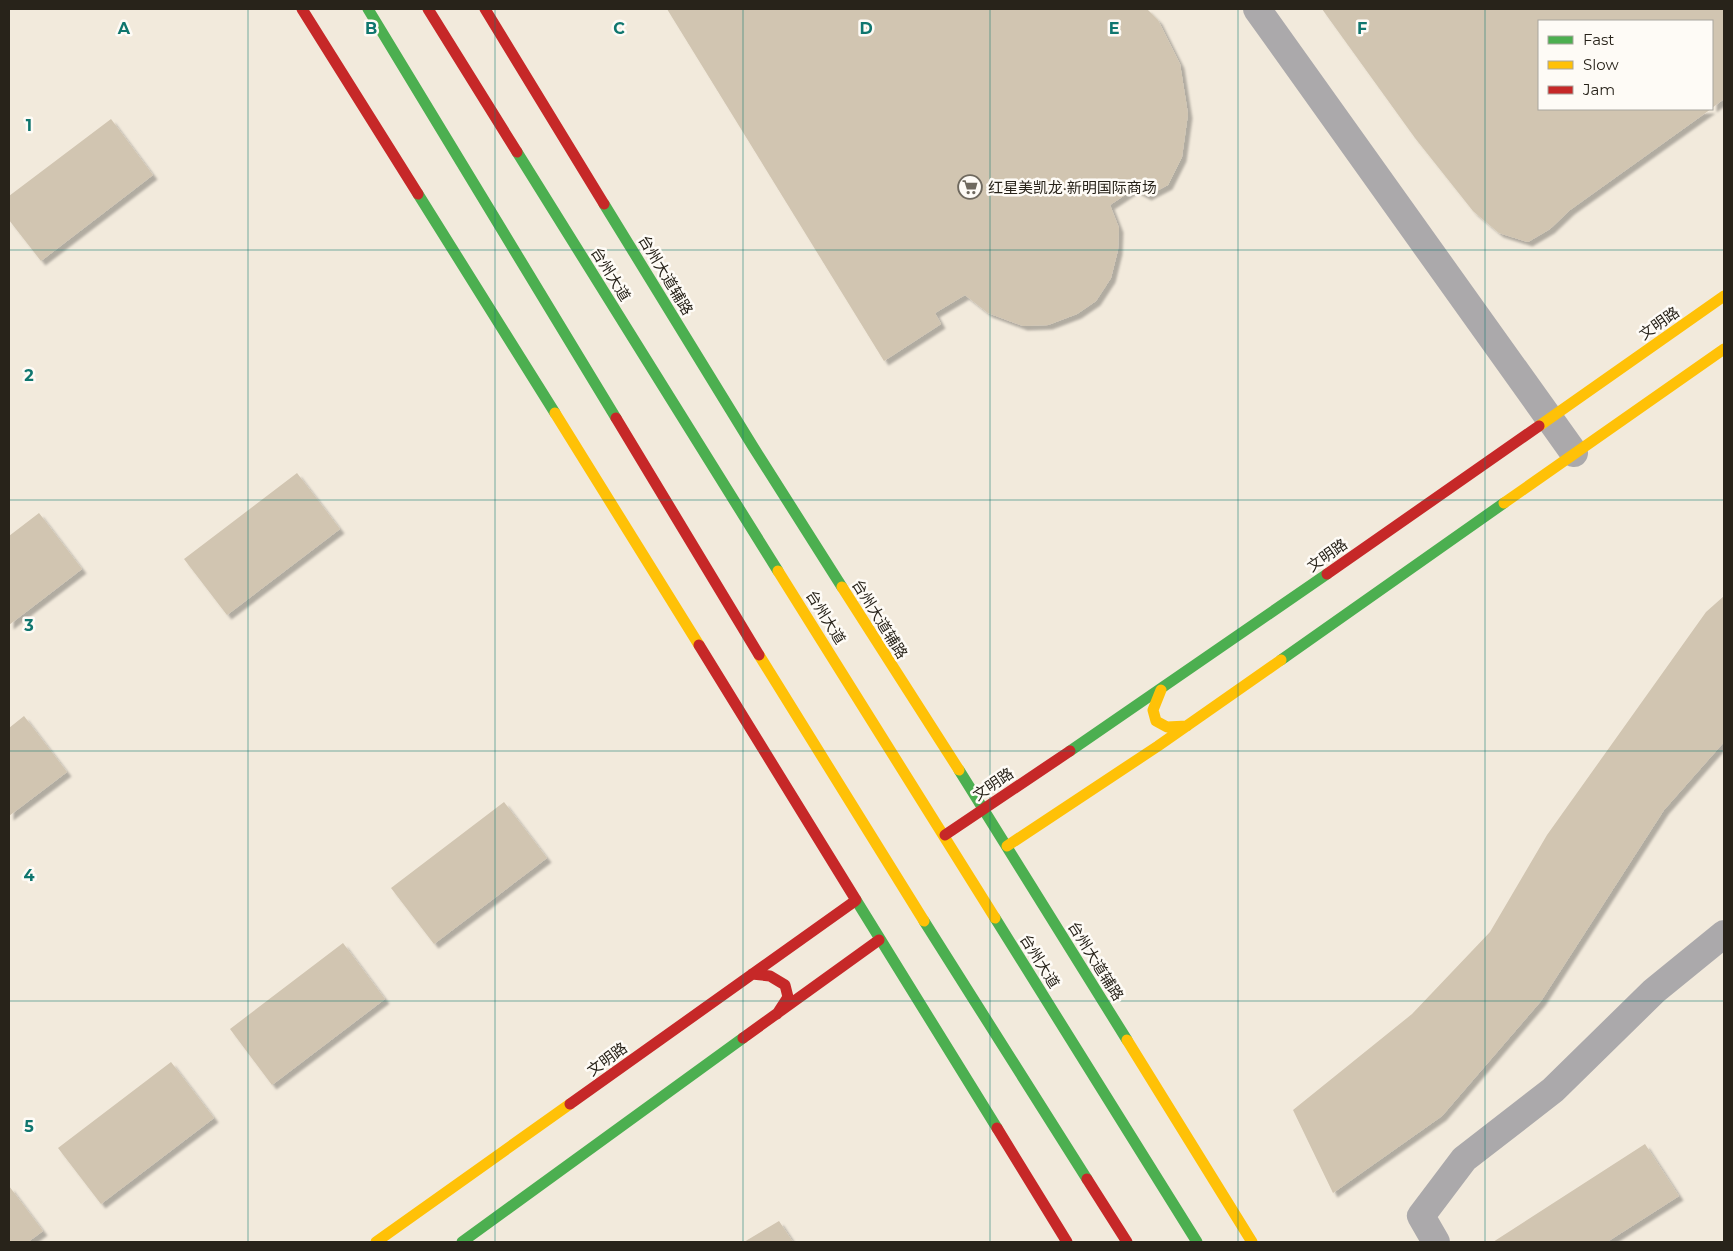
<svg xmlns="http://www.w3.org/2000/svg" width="1733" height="1251" font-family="Montserrat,'Noto Sans SC',sans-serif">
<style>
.building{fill:#d1c5b1;filter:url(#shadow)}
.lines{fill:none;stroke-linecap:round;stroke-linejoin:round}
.street{stroke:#aba9ab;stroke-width:28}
.fast{stroke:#4caf50;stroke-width:11}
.slow{stroke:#ffc107;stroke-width:11}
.jam{stroke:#c62828;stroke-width:11}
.grid{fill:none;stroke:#0f766e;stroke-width:1;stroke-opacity:0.55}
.labels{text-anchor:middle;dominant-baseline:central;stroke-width:5;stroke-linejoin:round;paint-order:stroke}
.poi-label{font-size:15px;fill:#28231a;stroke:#fefbf6;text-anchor:start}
.street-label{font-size:15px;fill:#28231a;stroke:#fefbf6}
.grid-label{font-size:16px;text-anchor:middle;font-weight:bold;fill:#0f766e;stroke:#fefbf6;stroke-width:5;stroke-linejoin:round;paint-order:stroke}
</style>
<defs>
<filter id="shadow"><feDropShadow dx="4.5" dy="4.5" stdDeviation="1" flood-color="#0004"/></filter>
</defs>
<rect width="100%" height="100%" fill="#f2eadc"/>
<path class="building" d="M667,9H1147L1158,20L1180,64L1188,114L1182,157L1168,185L1147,196L1134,189L1110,205L1119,228L1118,250L1111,278L1096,301L1077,314L1048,325L1023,326L988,313L965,295L935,313L941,324L884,361Z
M1322,9H1724V99L1712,108V21H1539V109H1711L1570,210L1550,229L1528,242L1499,233L1473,211L1415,138Z
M111,119L153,175L41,261L9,220V196Z
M297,473L340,529L227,615L184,559Z
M39,513L82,569L9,625V536Z
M1724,596V742L1664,810L1541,1001L1442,1116L1333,1193L1293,1110L1412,1014L1490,932L1547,835L1706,612Z
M24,716L67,772L9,816V728Z
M504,802L547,858L434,944L391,888Z
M343,943L385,999L272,1085L230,1029Z
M171,1062L214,1118L101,1204L58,1148Z
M1645,1144L1679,1196L1607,1242H1493Z
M9,1186L43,1231L28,1242H9Z
M779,1221L793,1242H744Z"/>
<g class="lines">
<path class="street" d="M1257,9L1574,453
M1436,1242L1421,1216L1464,1159L1553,1090L1654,991L1724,934"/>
<path class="fast" d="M368,9L616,418
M517,152L778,571
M418,194L555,413
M604,204L752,445L842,587
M1281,660L1504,503
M1070,751L1327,574
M959,770L1127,1040
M856,900L997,1128
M995,918L1197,1242
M924,921L1087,1179
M462,1242L743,1038"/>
<path class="slow" d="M555,413L699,645
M1539,426L1724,296
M1504,503L1724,349
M778,571L995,918
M842,587L959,770
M759,655L924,921
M1161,690L1153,710L1156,721L1167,727L1187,726
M1007,846L1158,746L1281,660
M1127,1040L1252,1242
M376,1242L570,1104"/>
<path class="jam" d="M302,9L418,194
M428,9L517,152
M485,9L604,204
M616,418L759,655
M1327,574L1539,426
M699,645L856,900
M945,835L1070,751
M752,974L770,976L785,985L788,997L777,1014
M743,1038L879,940
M570,1104L855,901
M997,1128L1067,1242
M1087,1179L1127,1242"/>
</g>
<path class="grid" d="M248,9V1242M495,9V1242M743,9V1242M990,9V1242M1238,9V1242M1485,9V1242M9,250H1724M9,500H1724M9,751H1724M9,1001H1724"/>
<defs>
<g id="supermarket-ring" transform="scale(1.25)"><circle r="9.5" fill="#fefbf6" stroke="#6f695e" stroke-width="1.5"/><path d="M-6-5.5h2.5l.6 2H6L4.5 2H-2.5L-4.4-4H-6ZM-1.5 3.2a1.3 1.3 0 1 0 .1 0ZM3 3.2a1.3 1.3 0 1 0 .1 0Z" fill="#6f695e"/></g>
</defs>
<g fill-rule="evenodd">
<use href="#supermarket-ring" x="970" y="187"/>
</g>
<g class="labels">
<g class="poi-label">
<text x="988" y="187">红星美凯龙·新明国际商场</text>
</g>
<g class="street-label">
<text transform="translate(611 274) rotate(58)">台州大道</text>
<text transform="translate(666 275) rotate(59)">台州大道辅路</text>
<text transform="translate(1659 323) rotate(-35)">文明路</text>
<text transform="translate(1327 555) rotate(-35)">文明路</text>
<text transform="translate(826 617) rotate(58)">台州大道</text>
<text transform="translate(880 619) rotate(58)">台州大道辅路</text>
<text transform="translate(993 784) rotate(-34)">文明路</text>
<text transform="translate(1040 961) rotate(58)">台州大道</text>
<text transform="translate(1096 961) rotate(58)">台州大道辅路</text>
<text transform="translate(607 1059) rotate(-36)">文明路</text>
</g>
</g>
<g class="grid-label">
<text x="124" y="34">A</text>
<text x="371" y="34">B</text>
<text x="619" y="34">C</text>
<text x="866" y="34">D</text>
<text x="1114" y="34">E</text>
<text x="1362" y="34">F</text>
<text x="29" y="131">1</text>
<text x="29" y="381">2</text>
<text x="29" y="631">3</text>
<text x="29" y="881">4</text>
<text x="29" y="1132">5</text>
</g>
<rect width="1733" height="1251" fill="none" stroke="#28231a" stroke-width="20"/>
<rect x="1538" y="20" width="175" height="90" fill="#fefbf6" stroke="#a8a59e"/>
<rect x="1548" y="36" width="25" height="8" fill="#4caf50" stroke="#a8a59e"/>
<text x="1583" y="45" font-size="15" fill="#28231a">Fast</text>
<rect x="1548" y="61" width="25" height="8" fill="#ffc107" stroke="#a8a59e"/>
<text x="1583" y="70" font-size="15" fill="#28231a">Slow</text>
<rect x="1548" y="86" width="25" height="8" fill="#c62828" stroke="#a8a59e"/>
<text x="1583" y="95" font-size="15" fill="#28231a">Jam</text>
</svg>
